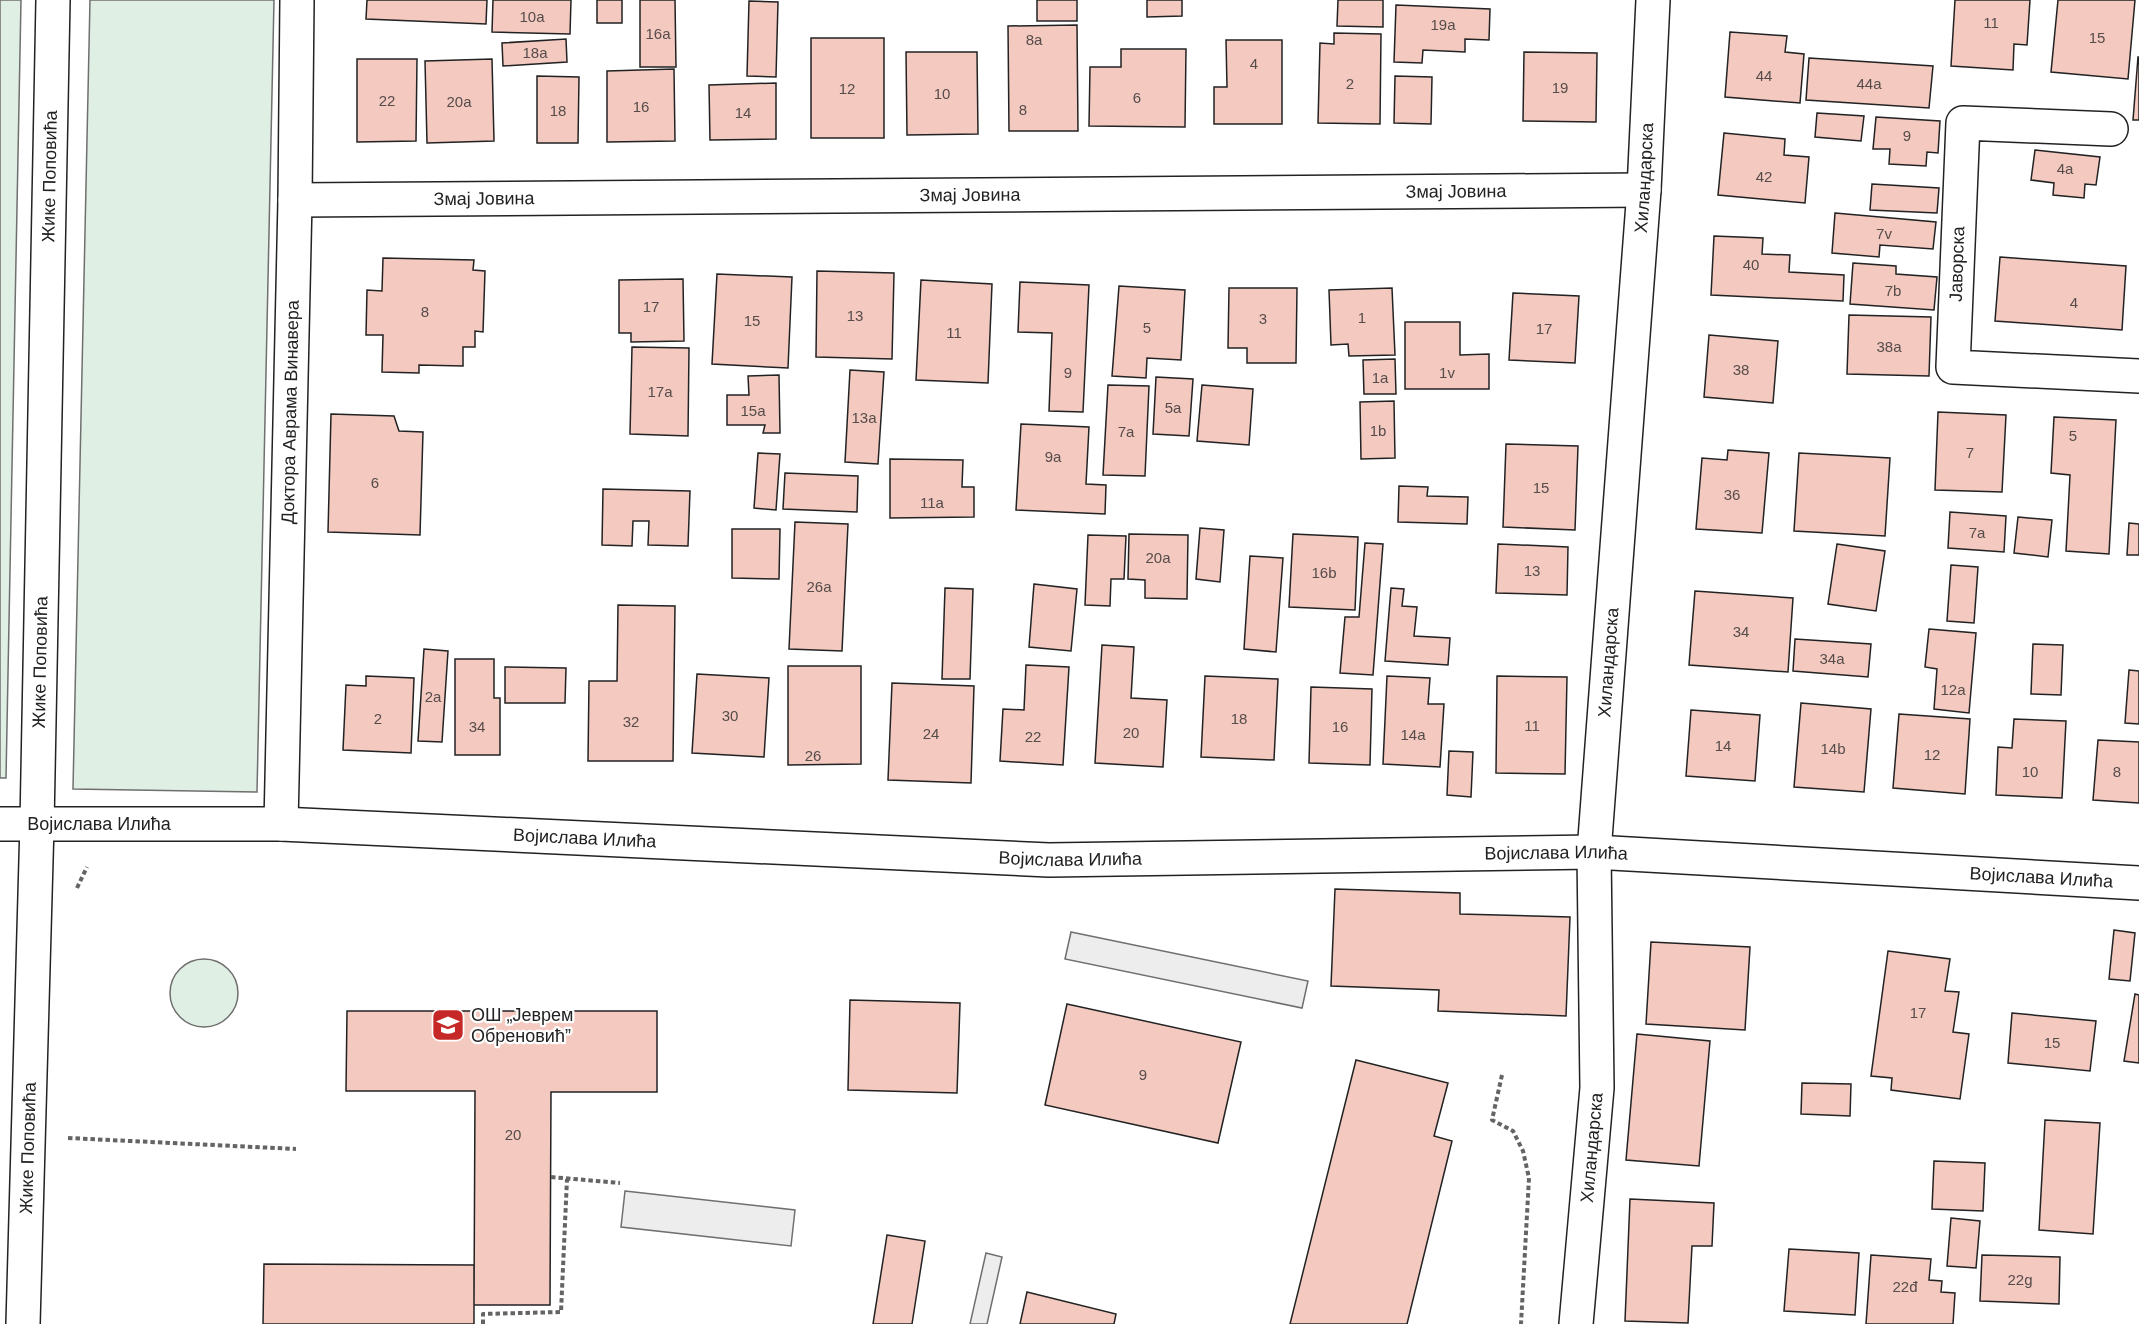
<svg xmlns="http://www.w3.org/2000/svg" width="2139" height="1324" font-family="Helvetica,sans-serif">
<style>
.green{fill:#e0efe3;stroke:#6f6f6f;stroke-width:1.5}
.parking{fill:#ededed;stroke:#6f6f6f;stroke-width:1.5}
.building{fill:#f3c9c0;stroke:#222;stroke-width:1.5}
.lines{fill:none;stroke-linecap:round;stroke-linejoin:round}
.minor-casing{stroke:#222;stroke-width:36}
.path{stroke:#646464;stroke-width:4;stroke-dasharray:4.5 3;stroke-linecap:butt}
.minor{stroke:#fff;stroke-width:33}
.labels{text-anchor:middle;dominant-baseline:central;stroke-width:4.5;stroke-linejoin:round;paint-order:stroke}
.number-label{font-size:15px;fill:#564c4a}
.street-label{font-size:18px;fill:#222;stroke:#fff}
.poi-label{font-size:18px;fill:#222;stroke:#fff;text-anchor:start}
</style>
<rect width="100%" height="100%" fill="#fff"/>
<path class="green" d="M0,0H21L6,778H0Z
M90,0H274L257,792L73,789Z
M170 993a34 34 0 1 1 68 0a34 34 0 1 1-68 0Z"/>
<path class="parking" d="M1071,932L1308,981L1302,1008L1065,959Z
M625,1191L795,1210L791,1246L621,1227Z
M986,1253L1002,1257L987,1324H970Z"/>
<path class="building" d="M367,0H487L486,24L366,19Z
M493,0H571L570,34L492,32Z
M597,0H622V23H597Z
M640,0H675L676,67H640Z
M1037,0H1077V21H1037Z
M1147,0H1182V16L1147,17Z
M1338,0H1383V27L1337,26Z
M1955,0H2030L2027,45L2014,44L2013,70L1951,66Z
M2058,0H2135L2128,79L2051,72Z
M749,1L778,2L776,77L747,76Z
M1396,5L1490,9L1489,40L1465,39V52L1423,50L1422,63L1394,62Z
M1077,25L1078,131H1009L1008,26Z
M1730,32L1787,36L1785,52L1804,54L1800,103L1725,97Z
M1334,33L1381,34L1380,124L1318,123L1320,43L1334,44Z
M811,38H884V138H811Z
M566,39L567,62L503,66L502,43Z
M1226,40H1282V124H1214V87H1227Z
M1121,49H1186L1185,127L1089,126L1090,67H1121Z
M906,52H977L978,134L907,135Z
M1524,52L1597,53L1596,122L1523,121Z
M2138,57H2139V120H2133Z
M1809,58L1933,66L1929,108L1806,100Z
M357,59H417L416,141L357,142Z
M492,59L494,141L427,143L425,61Z
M674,69L675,141L607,142V71Z
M537,76L579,77L578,143H537Z
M1395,76L1432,77L1431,124L1394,123Z
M776,83V139L710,140L709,85Z
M1817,113L1864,116L1861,141L1815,137Z
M1876,117L1940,121L1938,153L1927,152L1926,166L1889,164L1890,149H1873Z
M1724,133L1785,139L1784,155L1809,157L1805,203L1718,195Z
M2035,150L2100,157L2096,185L2085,184L2084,198L2053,195L2054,183L2031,180Z
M1872,184L1939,188L1937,213L1870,210Z
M1835,213L1936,222L1933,249L1880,245L1879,257L1832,253Z
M1714,236L1763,238L1762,254L1790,255L1789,272L1844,275L1843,301L1711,295Z
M2000,257L2126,266L2122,330L1995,321Z
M383,258L474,260L473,270L485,271L483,332L475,331V347H463V366L419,365V373L382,372L383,335H366L367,290L382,291Z
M1853,263L1896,266V274L1937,277L1934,310L1850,304Z
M817,271L894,273L892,359L816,357Z
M717,274L792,277L788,368L712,364Z
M683,279L684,341L631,342V333H619V280Z
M921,280L992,284L988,383L916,380Z
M1020,282L1089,285L1083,412L1049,411L1052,333L1018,332Z
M1119,286L1185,290L1181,360L1147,358L1146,378L1112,376Z
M1229,288H1297L1296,363H1247V348H1228Z
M1392,288L1395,355L1349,356L1348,344L1331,345L1329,290Z
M1513,293L1579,296L1575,363L1509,360Z
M1849,315L1931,317L1929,376L1847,374Z
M1405,322H1460V355L1489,354V389H1405Z
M1709,335L1778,341L1773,403L1704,397Z
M632,347L689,348L688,436L630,434Z
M1395,359L1396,394H1364L1363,360Z
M850,370L884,372L878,464L845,462Z
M779,375L780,433H763L765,425H727V395H749L748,376Z
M1156,377L1193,379L1189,436L1153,434Z
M1108,385L1149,386L1145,476L1103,475Z
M1202,385L1253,389L1249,445L1197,441Z
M1394,401L1395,458L1361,459L1360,402Z
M1938,412L2006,415L2002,492L1935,490Z
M331,414L394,416L399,431L423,432L420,535L328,532Z
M2054,417L2116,420L2109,554L2066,551L2070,475L2051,473Z
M1021,424L1089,427L1086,484L1106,485L1105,514L1016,510Z
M1506,444L1578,446L1575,530L1503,527Z
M1728,450L1769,453L1762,533L1696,529L1702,458L1727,460Z
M758,453L780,454L776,510L754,508Z
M1799,453L1890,458L1885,536L1794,531Z
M890,459L963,460L962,487H974V517L890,518Z
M785,473L858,476L857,512L783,509Z
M1399,486L1428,487L1427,496L1468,497L1467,524L1398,522Z
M603,489L690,491L688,546L648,545L649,521H633L632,546L602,545Z
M1950,512L2006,516L2004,552L1948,548Z
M2018,517L2052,520L2048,557L2014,553Z
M795,522L848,524L842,651L789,649Z
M2129,523L2139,524V555H2127Z
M1200,528L1224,530L1220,582L1196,579Z
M732,529H780L779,579L732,578Z
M1129,534L1188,535L1187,599L1145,598V580L1128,579Z
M1293,534L1358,537L1355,610L1289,607Z
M1088,535L1126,536L1124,579H1111L1110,606L1085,605Z
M1365,543L1383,544L1373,675L1340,673L1345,617H1359Z
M1498,544L1568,547L1567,595L1496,593Z
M1837,544L1885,551L1876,611L1828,604Z
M1250,556L1283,558L1276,652L1244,649Z
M1951,565L1978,567L1974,623L1947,621Z
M1034,584L1077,589L1071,651L1029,647Z
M945,588L973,589L970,679H942Z
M1391,588L1404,589L1402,606L1417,607L1414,636L1450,638L1448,665L1385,661Z
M1695,591L1793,598L1788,672L1689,665Z
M618,605L675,606L673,761H588L589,681H617Z
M1929,629L1976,633L1969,713L1934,709L1937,669L1925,667Z
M1795,639L1871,644L1868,677L1793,671Z
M2033,644L2063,645L2061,695L2031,694Z
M1102,645L1134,647L1131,698L1167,700L1163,767L1095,763Z
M424,649L448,651L442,742L418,741Z
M455,659H494V698H500V755H455Z
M1026,665L1069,667L1063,765L1000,761L1003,709L1024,710Z
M788,666H861V764L788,765Z
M505,667L566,668L565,703H505Z
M2129,670L2139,671V724L2125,723Z
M697,674L769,678L764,757L692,753Z
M366,676L414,678L411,753L343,750L346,685L366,686Z
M1205,676L1278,679L1274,760L1201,757Z
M1387,676L1430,678L1428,704H1444L1440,767L1383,764Z
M1497,676L1567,677L1565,774L1496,773Z
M892,683L974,686L971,783L888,780Z
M1311,687L1372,689L1370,765L1309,763Z
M1801,703L1871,709L1864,792L1794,787Z
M1691,710L1760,715L1755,781L1686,776Z
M1899,714L1970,719L1965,794L1893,788Z
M2014,719L2066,721L2062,798L1996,795L1998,747L2012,748Z
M2098,740L2139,742V803L2093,800Z
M1449,751L1473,752L1471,797L1447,795Z
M1335,889L1460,893V914L1570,917L1566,1016L1438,1011L1439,990L1331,986Z
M2114,930L2135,933L2130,981L2109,979Z
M1651,942L1750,947L1745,1030L1646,1024Z
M1888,951L1950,959L1945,991L1959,992L1953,1032L1969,1034L1960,1099L1891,1090L1892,1078L1871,1076Z
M2135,994L2139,995V1063L2124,1061Z
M850,1000L960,1003L957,1093L848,1090Z
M1067,1004L1241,1042L1218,1143L1045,1105Z
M347,1011H657V1092H551L550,1305H474L475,1091H346Z
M2012,1013L2096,1021L2090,1071L2008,1063Z
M1637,1034L1710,1041L1699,1166L1626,1160Z
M1356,1060L1448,1083L1434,1136L1452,1141L1407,1324H1290Z
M1802,1083L1851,1084L1850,1116L1801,1114Z
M2045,1120L2100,1123L2093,1234L2039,1230Z
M1934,1161L1985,1163L1983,1211L1932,1209Z
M1630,1199L1714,1203L1712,1246H1692L1688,1323L1625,1321Z
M1951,1218L1980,1221L1976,1268L1947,1266Z
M887,1235L925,1241L912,1324H873Z
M1789,1249L1859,1253L1855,1315L1784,1311Z
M1871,1255L1931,1259L1929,1280L1942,1281L1941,1292L1955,1293L1953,1324H1866Z
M1982,1255L2060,1257L2059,1304L1980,1301Z
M264,1264L474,1265V1324H263Z
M1027,1292L1116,1314L1114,1324H1020Z"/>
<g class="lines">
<g class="minor-casing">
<g id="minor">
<path d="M2111,129L1963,123L1953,367L2139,376"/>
<path id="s1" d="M295,200L1644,190"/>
<path id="s2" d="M0,824H281L1049,860L1594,852L2139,883"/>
<path id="s3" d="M281,824L295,200L297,0"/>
<path id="s4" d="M23,1324L37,824L53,0"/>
<path id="s5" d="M1576,1324L1597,1088L1594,852L1644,190L1653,0"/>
</g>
</g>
<path class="path" d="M77,888L87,867
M1502,1075L1492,1120L1513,1131L1523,1151L1529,1178L1521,1324
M68,1138L296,1149
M551,1177L620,1183
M483,1324V1314L561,1312L567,1179"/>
<use href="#minor" class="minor"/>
</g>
<defs>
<g id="school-square" transform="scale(1.725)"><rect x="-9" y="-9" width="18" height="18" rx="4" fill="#c62828" stroke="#fff"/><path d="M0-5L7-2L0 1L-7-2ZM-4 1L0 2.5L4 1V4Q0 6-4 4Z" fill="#fff"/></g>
</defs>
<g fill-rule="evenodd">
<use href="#school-square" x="448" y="1025"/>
</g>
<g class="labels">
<g class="number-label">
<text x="532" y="16">10a</text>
<text x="1991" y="22">11</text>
<text x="1443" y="24">19a</text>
<text x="658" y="33">16a</text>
<text x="2097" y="37">15</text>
<text x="1034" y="39">8a</text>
<text x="535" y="52">18a</text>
<text x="1254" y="63">4</text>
<text x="1764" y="75">44</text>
<text x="1350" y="83">2</text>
<text x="1869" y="83">44a</text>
<text x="1560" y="87">19</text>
<text x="847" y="88">12</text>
<text x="942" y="93">10</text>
<text x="1137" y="97">6</text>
<text x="387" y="100">22</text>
<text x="459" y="101">20a</text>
<text x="641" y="106">16</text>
<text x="1023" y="109">8</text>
<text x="558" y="110">18</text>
<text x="743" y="112">14</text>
<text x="1907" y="135">9</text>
<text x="2065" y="168">4a</text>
<text x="1764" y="176">42</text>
<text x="1884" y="233">7v</text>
<text x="1751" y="264">40</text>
<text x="1893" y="290">7b</text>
<text x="2074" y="302">4</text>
<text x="651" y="306">17</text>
<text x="425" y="311">8</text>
<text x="855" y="315">13</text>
<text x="1362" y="317">1</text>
<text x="1263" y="318">3</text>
<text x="752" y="320">15</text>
<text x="1147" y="327">5</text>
<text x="1544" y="328">17</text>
<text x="954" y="332">11</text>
<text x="1889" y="346">38a</text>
<text x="1741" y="369">38</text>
<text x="1068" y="372">9</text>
<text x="1447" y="372">1v</text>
<text x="1380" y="377">1a</text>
<text x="660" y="391">17a</text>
<text x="1173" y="407">5a</text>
<text x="753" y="410">15a</text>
<text x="864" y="417">13a</text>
<text x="1378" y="430">1b</text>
<text x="1126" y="431">7a</text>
<text x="2073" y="435">5</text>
<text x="1970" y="452">7</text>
<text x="1053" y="456">9a</text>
<text x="375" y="482">6</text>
<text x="1541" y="487">15</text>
<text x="1732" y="494">36</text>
<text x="932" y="502">11a</text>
<text x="1977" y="532">7a</text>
<text x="1158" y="557">20a</text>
<text x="1532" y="570">13</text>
<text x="1324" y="572">16b</text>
<text x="819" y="586">26a</text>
<text x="1741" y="631">34</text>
<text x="1832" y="658">34a</text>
<text x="1953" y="689">12a</text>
<text x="433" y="696">2a</text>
<text x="730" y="715">30</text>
<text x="378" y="718">2</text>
<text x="1239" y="718">18</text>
<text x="631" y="721">32</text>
<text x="1532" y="725">11</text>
<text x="477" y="726">34</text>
<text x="1340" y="726">16</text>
<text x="1131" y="732">20</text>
<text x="931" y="733">24</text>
<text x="1413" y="734">14a</text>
<text x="1033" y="736">22</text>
<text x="1723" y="745">14</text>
<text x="1833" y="748">14b</text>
<text x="1932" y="754">12</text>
<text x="813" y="755">26</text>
<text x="2030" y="771">10</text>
<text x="2117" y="771">8</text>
<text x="1918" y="1012">17</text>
<text x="2052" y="1042">15</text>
<text x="1143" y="1074">9</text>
<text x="513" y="1134">20</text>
<text x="2020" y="1279">22g</text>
<text x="1905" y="1286">22đ</text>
</g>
<g class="street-label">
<text stroke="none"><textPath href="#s4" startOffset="1148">Жике Поповића</textPath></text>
<text stroke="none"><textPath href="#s5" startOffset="1149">Хиландарска</textPath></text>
<text stroke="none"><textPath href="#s1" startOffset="1161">Змај Јовина</textPath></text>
<text stroke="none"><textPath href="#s1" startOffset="675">Змај Јовина</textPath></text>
<text stroke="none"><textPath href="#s1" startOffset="189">Змај Јовина</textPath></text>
<text transform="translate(1957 264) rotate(-88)">Јаворска</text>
<text stroke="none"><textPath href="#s3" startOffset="412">Доктора Аврама Винавера</textPath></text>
<text stroke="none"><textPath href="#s4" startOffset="662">Жике Поповића</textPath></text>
<text stroke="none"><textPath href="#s5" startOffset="663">Хиландарска</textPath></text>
<text stroke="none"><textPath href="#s2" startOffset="99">Војислава Илића</textPath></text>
<text stroke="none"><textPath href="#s2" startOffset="585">Војислава Илића</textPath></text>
<text stroke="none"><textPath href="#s2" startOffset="1557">Војислава Илића</textPath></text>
<text stroke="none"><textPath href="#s2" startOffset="1071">Војислава Илића</textPath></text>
<text stroke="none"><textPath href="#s2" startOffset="2043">Војислава Илића</textPath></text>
<text stroke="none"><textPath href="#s5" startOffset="177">Хиландарска</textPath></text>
<text stroke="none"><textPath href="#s4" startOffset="176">Жике Поповића</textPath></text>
</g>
<g class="poi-label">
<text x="471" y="1015">ОШ „Јеврем<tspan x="471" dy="21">Обреновић”</tspan></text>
</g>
</g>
</svg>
